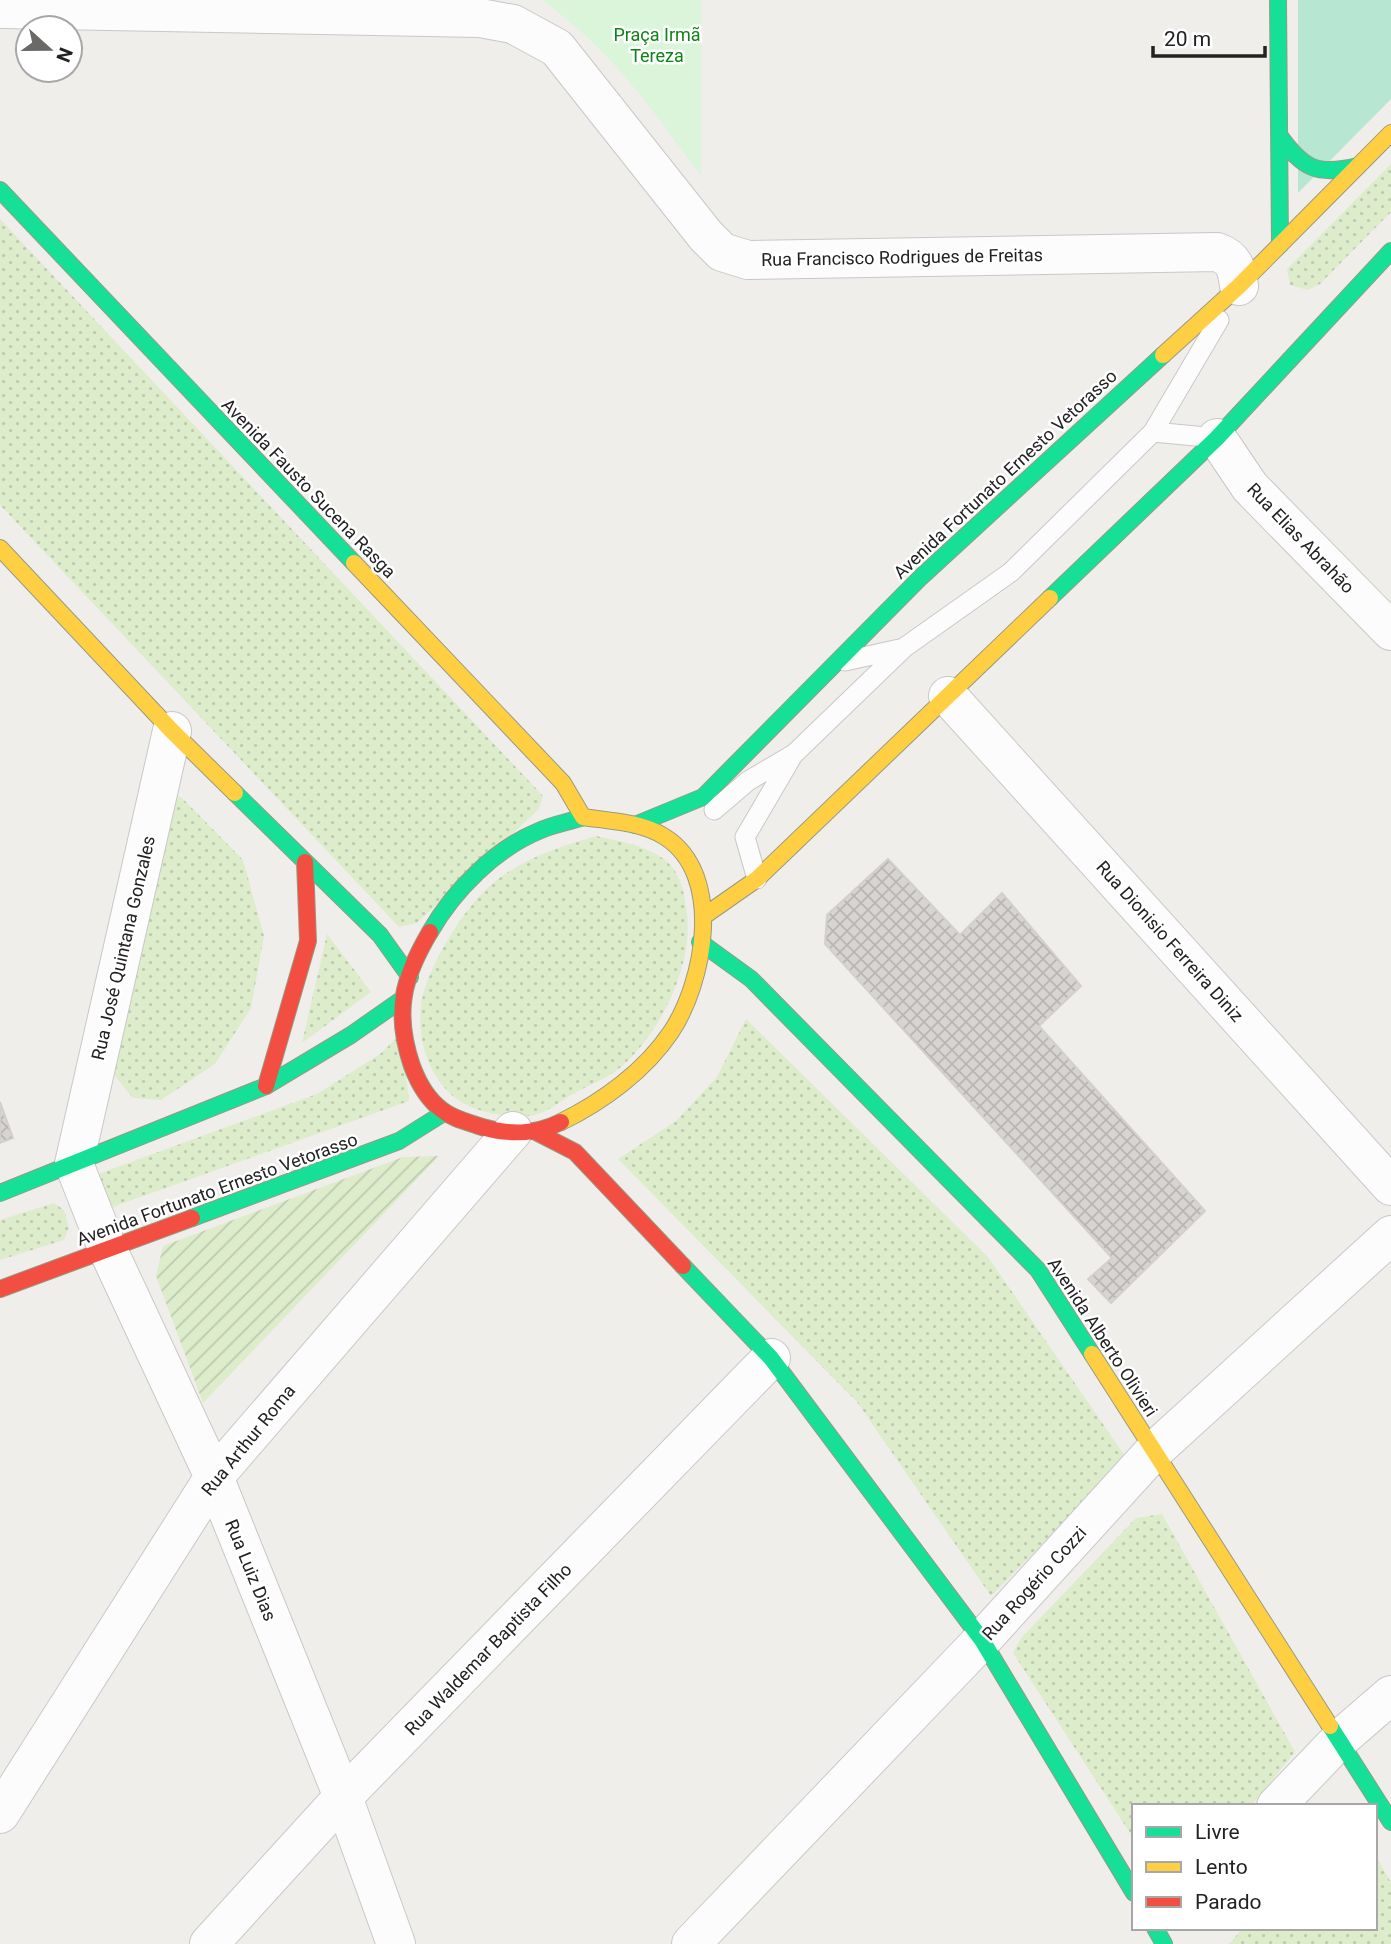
<svg xmlns="http://www.w3.org/2000/svg" width="1391" height="1944" font-family="Roboto,sans-serif">
<style>
.grass{fill:url(#grass-dots)}
.park{fill:#daf5da}
.garden{fill:url(#garden-furrows)}
.pitch{fill:#b7e6d2}
.building{fill:url(#building-cross-hatch);stroke:#d3d0cc;stroke-width:2}
.lines{fill:none;stroke-linecap:round;stroke-linejoin:round}
.lane-casing{stroke:#c9c8c7;stroke-width:21}
.street-casing{stroke:#c9c8c7;stroke-width:40}
.fast-casing{stroke:#999a82;stroke-width:18}
.slow-casing{stroke:#999a82;stroke-width:18}
.jam-casing{stroke:#999a82;stroke-width:18}
.lane{stroke:#fdfcfc;stroke-width:19}
.street{stroke:#fdfcfc;stroke-width:38}
.fast{stroke:#16e098;stroke-width:16}
.slow{stroke:#ffcf43;stroke-width:16}
.jam{stroke:#f24e42;stroke-width:16}
.labels{text-anchor:middle;dominant-baseline:central;stroke-width:5;stroke-linejoin:round;paint-order:stroke}
.park-label{font-size:18px;fill:#0c8416;stroke:#fff}
.street-label{font-size:18px;fill:#222;stroke:#fff}
</style>
<defs>
<pattern id="grass-dots" width="8" height="8" patternUnits="userSpaceOnUse" patternTransform="scale(1.75)"><rect width="8" height="8" fill="#ddeccb"/><path d="M2 2h.1M6 6h.1" fill="none" stroke="#bdcaae" stroke-width="1.8" stroke-linecap="round"/></pattern>
<pattern id="garden-furrows" width="10" height="10" patternUnits="userSpaceOnUse" patternTransform="scale(1.75)"><rect width="10" height="10" fill="#ddeccb"/><path d="M-1 1l2-2M0 10L10 0M9 11l2-2" fill="none" stroke="#bdcaae"/></pattern>
<pattern id="building-cross-hatch" width="8" height="8" patternUnits="userSpaceOnUse" patternTransform="scale(1.75)"><rect width="8" height="8" fill="#d7d4d2"/><path d="M0 0l8 8M0 8l8-8" fill="none" stroke="#b8b6b4"/></pattern>
</defs>
<rect width="100%" height="100%" fill="#f0eeeb"/>
<path class="grass" d="M1391,164V212L1320,284L1308,290L1290,285L1287,269Z
M0,219L543,796L539,809L417,923L399,927L0,505Z
M164,789L182,798L243,860L264,936L251,1008L215,1064L161,1100L133,1098L109,1069Z
M596,836C619,841 645,845 665,860C679,871 684,890 686,907C696,962 661,1032 621,1067C608,1078 589,1085 575,1093C562,1100 547,1113 533,1115C513,1119 495,1115 476,1109C435,1095 416,1048 421,1006C425,971 464,907 491,885C521,859 558,847 596,836Z
M327,934L371,992L302,1043Z
M746,1019L988,1257L1127,1459L991,1596L857,1402L618,1159L676,1121L717,1077Z
M401,1034L409,1101L107,1209L98,1174L317,1094L380,1054Z
M54,1203L64,1210L69,1228L64,1240L0,1260V1220Z
M1162,1514L1295,1752L1251,1806H1134V1839L1013,1653L1022,1637L1136,1518Z
M1375,1854L1391,1883V1944H1229L1243,1928H1375Z"/>
<path class="park" d="M542,0H701V176C650,106 613,52 542,0Z"/>
<path class="garden" d="M439,1156L203,1403L156,1276L163,1246L403,1157Z"/>
<path class="pitch" d="M1298,0H1391V99L1298,193Z"/>
<path class="building" d="M888,859L960,935L1002,893L1081,986L1039,1026L1205,1211L1111,1303L1088,1279L1112,1258L825,944L827,915Z
M0,1102L13,1138L0,1143Z"/>
<g class="lines">
<g class="lane-casing">
<path id="lane" d="M1153,432L1217,438
M845,661L904,648
M714,810L748,781L794,754L905,647L1011,572L1153,432L1219,320
M757,879L745,837L793,755"/>
</g>
<g class="street-casing">
<path id="street" d="M0,9L480,18L513,24L557,48L706,236L722,252L748,260L1217,252C1234,258 1237,268 1239,286
M1217,438L1250,487L1391,631
M948,696L1391,1186
M172,731L74,1164L108,1250L214,1477L343,1797L396,1944
M1276,1806L1340,1739L1391,1695
M0,1814L214,1477L513,1131
M209,1944L343,1797L771,1358
M691,1944L982,1640L1154,1451L1391,1235"/>
</g>
<g class="fast-casing">
<path id="fast" d="M1278,0L1280,245
M1279,135C1303,169 1317,176 1358,166
M0,190L354,563
M1050,598L1217,438L1391,251
M235,793L380,935L410,977
M635,825L703,797L921,577L1163,355
M430,932C454,890 496,848 541,830C555,824 569,822 583,817
M700,942L751,979L1038,1270L1092,1354
M0,1193L266,1086L351,1035L401,1000
M192,1218L399,1141L442,1114
M683,1266L771,1358L982,1640L1134,1893
M1330,1726L1391,1822
M1155,1928L1164,1944"/>
</g>
<g class="slow-casing">
<path id="slow" d="M1163,355L1239,286L1391,133
M0,548L172,731L235,793
M354,563L563,783L583,817
M704,916L757,879L1050,598
M561,1122C602,1102 645,1071 671,1032C704,983 725,875 665,837C642,822 610,821 583,817
M1092,1354L1330,1726"/>
</g>
<g class="jam-casing">
<path id="jam" d="M430,932C402,979 394,1013 412,1066C418,1082 427,1099 442,1110C453,1119 468,1122 482,1127C509,1135 534,1135 561,1122
M266,1086L308,941L305,862
M536,1132L575,1152L683,1266
M0,1289L192,1218"/>
</g>
<use href="#lane" class="lane"/>
<use href="#street" class="street"/>
<use href="#fast" class="fast"/>
<use href="#slow" class="slow"/>
<use href="#jam" class="jam"/>
</g>
<g class="labels">
<g class="park-label">
<text x="657" y="34">Praça Irmã<tspan x="657" dy="21">Tereza</tspan></text>
</g>
<g class="street-label">
<text transform="translate(902 257) rotate(-1)">Rua Francisco Rodrigues de Freitas</text>
<text transform="translate(1005 474) rotate(-43)">Avenida Fortunato Ernesto Vetorasso</text>
<text transform="translate(309 488) rotate(46)">Avenida Fausto Sucena Rasga</text>
<text transform="translate(1301 538) rotate(46)">Rua Elias Abrahão</text>
<text transform="translate(1170 941) rotate(48)">Rua Dionisio Ferreira Diniz</text>
<text transform="translate(123 948) rotate(-77)">Rua José Quintana Gonzales</text>
<text transform="translate(217 1189) rotate(-20)">Avenida Fortunato Ernesto Vetorasso</text>
<text transform="translate(1103 1337) rotate(57)">Avenida Alberto Olivieri</text>
<text transform="translate(248 1440) rotate(-51)">Rua Arthur Roma</text>
<text transform="translate(251 1570) rotate(68)">Rua Luiz Dias</text>
<text transform="translate(1034 1583) rotate(-48)">Rua Rogério Cozzi</text>
<text transform="translate(488 1649) rotate(-46)">Rua Waldemar Baptista Filho</text>
</g>
</g>
<rect x="1132" y="1804" width="245" height="126" fill="#ffffff" stroke="#a7a7a7" stroke-width="2"/>
<rect x="1146" y="1827" width="35" height="10" fill="#16e098" stroke="#a7a7a7" stroke-width="2"/>
<text x="1195" y="1839" font-size="21" fill="#222222">Livre</text>
<rect x="1146" y="1862" width="35" height="10" fill="#ffcf43" stroke="#a7a7a7" stroke-width="2"/>
<text x="1195" y="1874" font-size="21" fill="#222222">Lento</text>
<rect x="1146" y="1897" width="35" height="10" fill="#f24e42" stroke="#a7a7a7" stroke-width="2"/>
<text x="1195" y="1909" font-size="21" fill="#222222">Parado</text>
<g transform="translate(49 49) rotate(111)"><circle r="33" fill="#ffffff" stroke="#a7a7a7" stroke-width="2"/>
<path d="M0-5L12 26L0 18L-12 26Z" fill="#6a6968"/>
<text y="-10" font-size="19" font-weight="bold" text-anchor="middle" fill="#222222">N</text>
</g>
<path d="M1153 46v10h112v-10" fill="none" stroke="#222222" stroke-width="3.5"/>
<text x="1164" y="46" font-size="21" fill="#222222" stroke="#ffffff" stroke-width="5" paint-order="stroke">20 m</text>
</svg>
